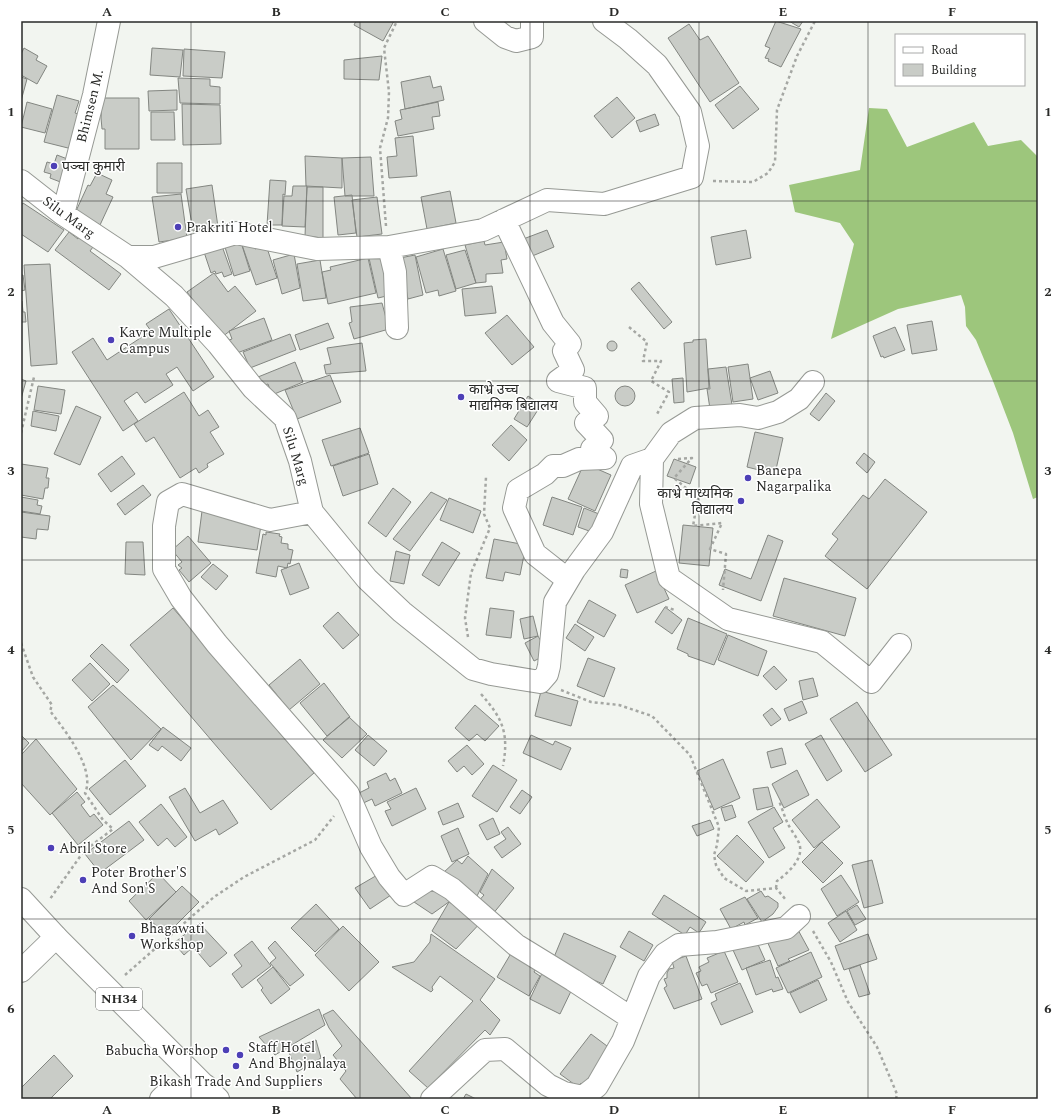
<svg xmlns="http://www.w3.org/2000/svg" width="1059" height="1120" font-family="Spectral,'Noto Sans Devanagari',serif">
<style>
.forest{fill:#9dc67c}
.building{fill:#c9ccc7;stroke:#838681}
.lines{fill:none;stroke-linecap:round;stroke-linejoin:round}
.minor-casing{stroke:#969994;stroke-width:24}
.trunk-casing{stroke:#969994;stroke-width:24}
.path{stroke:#a5a7a3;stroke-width:2.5;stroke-dasharray:3 3;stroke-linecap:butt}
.minor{stroke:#fff;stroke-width:22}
.trunk{stroke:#fff;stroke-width:22}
.grid{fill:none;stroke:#292a28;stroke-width:1;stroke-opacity:0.55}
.poi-dot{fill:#4d3fb6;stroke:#fff;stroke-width:1.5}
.labels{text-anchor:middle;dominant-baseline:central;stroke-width:3;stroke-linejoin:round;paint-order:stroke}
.shield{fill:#fff;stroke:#696a68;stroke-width:1}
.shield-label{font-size:13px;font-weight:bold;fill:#292a28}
.street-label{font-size:14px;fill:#292a28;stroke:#fff}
.poi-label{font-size:14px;fill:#292a28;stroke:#fff;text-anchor:start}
.neatline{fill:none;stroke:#292a28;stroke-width:1.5}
.grid-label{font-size:13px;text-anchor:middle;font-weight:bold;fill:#292a28}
</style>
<rect width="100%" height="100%" fill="#f2f5f0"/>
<path class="forest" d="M869,108L887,109L907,147L974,122L988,146L1021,140L1038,157V497L1033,499L1013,433L993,381L976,340L966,326L965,307L961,295L898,309L831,339L854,244L840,223L795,212L789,185L860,170Z"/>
<path class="building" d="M356,21H394L383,41L354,25Z
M776,21L801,29L781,67L768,61L769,59L765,58L770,48L765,46Z
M789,21H803L799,27Z
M689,24L700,40L708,36L739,83L710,102L668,38Z
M24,48L38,56L36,60L47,66L37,84L21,75V54Z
M152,48L183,50L180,77L150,75Z
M184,49L225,52L222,78L183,76Z
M382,56L379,80L344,79V60Z
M430,76L433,88L441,86L444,100L405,109L401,82Z
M21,77L27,79L21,101Z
M178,78L210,79V86L220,87V104L180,103Z
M740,86L759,109L733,129L715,105Z
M177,90V110L149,111L148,91Z
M57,95L79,101L75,113L86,116L76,150L44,142Z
M617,97L635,118L612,138L594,116Z
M102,98H139V149H105V129H102L101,118Z
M27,102L52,109L45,133L21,127Z
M438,102L440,116L432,117L434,129L398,136L395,121L402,119L400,110Z
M182,104L220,105L221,144L183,145Z
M151,112H174L175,140H151Z
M655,114L659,125L640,132L636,121Z
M413,136L417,176L389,178L387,157L397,156L395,138Z
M57,155L70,160L63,183L50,178L51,174L44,172L47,162L54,164Z
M305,156L342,158V188L306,186Z
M371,157L374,196H345L342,158Z
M157,163H182V193H157Z
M97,173L112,180L106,194L113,197L100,225L76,211L88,185L90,186Z
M270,180L286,181L285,195L283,194L282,225H267Z
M212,185L218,227L193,231L186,189Z
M293,186H307L305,227L282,226L284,196H292Z
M307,187H323V238L305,236Z
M450,191L456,223L427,229L421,197Z
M181,194L187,238L159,242L152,197Z
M352,195L356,233L338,235L334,197Z
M377,197L382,234L357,237L352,200Z
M23,203L64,230L48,252L21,234V206Z
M547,230L554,247L525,259L518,241Z
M746,230L751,258L716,265L711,237Z
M69,232L78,239L79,236L93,247L90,251L121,274L109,290L55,250Z
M240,239L250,271L234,276L224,244Z
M253,241L255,249L266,245L277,278L256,285L242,245Z
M484,241L485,245L504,242L507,259L501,260L503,273L486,274V282L476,283L465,245Z
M222,246L232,274L224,277L222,272L216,274L215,271L211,273L204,252Z
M443,249L456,291L439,296L438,290L426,293L416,257Z
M465,250L476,283L456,289L446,255Z
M294,254L300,288L282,294L273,260Z
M386,255L395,294L378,298L369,258Z
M415,255L423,295L408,299L400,258Z
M368,258L376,293L328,304L322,272L331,270L330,267Z
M320,260L326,298L303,301L297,264Z
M50,264L57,364L31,366L24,265Z
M214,273L228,292L235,286L256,311L222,337L187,292Z
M21,275H23L25,290L21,291Z
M639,282L672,322L664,329L631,289Z
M492,286L496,313L465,316L462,289Z
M21,301H22L23,312H25L26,322H21Z
M382,303L389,329L354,339L349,323L352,322L350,307Z
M169,309L214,377L193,391L177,367L166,374L173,385L145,403L137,392L124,401L138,421L123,431L72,352L93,338L107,360L151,331L146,324Z
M507,315L534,347L512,365L485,333Z
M264,318L272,340L237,353L229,340L232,339L229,331Z
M932,321L937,350L912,354L907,325Z
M328,323L334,338L300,350L295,335Z
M895,327L905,350L884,358L883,356L881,357L873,336Z
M290,334L296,350L250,368L243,352Z
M706,339L709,388L687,392L684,343L693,342V340Z
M607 346a5 5 0 1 1 10 0a5 5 0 1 1-10 0Z
M362,343L366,371L326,374L324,365L331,364L327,348Z
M295,362L303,382L272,395L268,384L262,386L258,377Z
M748,364L753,399L733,402L728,367Z
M726,367L733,411L710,409L707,389H710L708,369Z
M770,371L778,393L758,400L750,378Z
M330,375L341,402L297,419L285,390Z
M683,378L684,402L674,403L672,379Z
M21,379L26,381L21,399Z
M615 396a10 10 0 1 1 20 0a10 10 0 1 1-20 0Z
M38,386L65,390L61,414L34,410Z
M184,392L199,416L208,410L219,427L210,432L224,454L207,464L208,467L199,473L196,468L180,478L154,437L146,442L134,424Z
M826,393L835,401L819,421L810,414Z
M528,396L541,405L527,427L514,419Z
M76,406L101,417L80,465L54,454Z
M33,411L59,416L56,431L31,426Z
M511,425L527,440L509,461L492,445Z
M360,428L369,453L331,466L322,440Z
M755,432L783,438L775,474L747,467Z
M864,453L875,462L867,473L856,463Z
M369,454L378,484L343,496L333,466Z
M122,456L135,474L111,492L98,474Z
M674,459L696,467L690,484L667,476Z
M21,464L48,468L46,478H49L48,488H45L43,499L21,495Z
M588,465L611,475L595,511L568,499L583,466Z
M885,479L927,512L867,589L825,556L838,539L832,534L863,495L869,499Z
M143,485L151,495L125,515L117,504Z
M393,488L411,502L386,537L368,523Z
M431,492L447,500L410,551L393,539Z
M21,497L38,500L37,505L42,506L40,514L21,511Z
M552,497L582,507L573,535L543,525Z
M449,498L481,511L473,533L440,520Z
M584,508L599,514L592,532L578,527Z
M202,511L262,519L257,550L198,542Z
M21,512L50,516L48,530L37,529L36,539L21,537Z
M683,525L713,528L709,566L679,563Z
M266,532L280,534L279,536L282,537L281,543L288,544V549L293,550L290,564L288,563L287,568L278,566L276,577L256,573L263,534L266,535Z
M768,535L783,541L761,601L719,585L725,569L751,579Z
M188,536L211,563L189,582L179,570L182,568L178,565L182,562L172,550Z
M494,539L526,545L520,575L505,572L503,581L486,578Z
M126,542H143L145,575L125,574Z
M442,542L460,553L439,586L422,575Z
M396,551L410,555L404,584L390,581Z
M299,563L309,588L290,595L281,570Z
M213,564L228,576L216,590L201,577Z
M621,569L628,570L627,578L620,577Z
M656,571L669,599L637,613L625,585Z
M784,578L856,598L845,636L773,616Z
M589,600L616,615L604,637L577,622Z
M665,607L682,620L672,634L655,622Z
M173,608L314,773L271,810L130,645Z
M490,608L514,611L511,638L486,635Z
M338,612L359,635L343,649L323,626Z
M533,616L538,636L524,639L520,619Z
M688,618L727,634L714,665L688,656V654L677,649Z
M575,624L594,637L585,651L566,638Z
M728,635L767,651L758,676L718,660Z
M538,636L548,654L534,661L525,643Z
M102,644L129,670L117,683L90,656Z
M588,658L615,668L604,697L577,686Z
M300,659L320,684L289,710L269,685Z
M90,663L110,684L92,701L72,680Z
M774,666L787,680L776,690L763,676Z
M813,678L818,696L803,700L799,681Z
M324,683L350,717L327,736L300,703Z
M113,685L161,729L131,760L88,707Z
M541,691L578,701L571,726L535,716Z
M802,701L807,713L789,721L784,709Z
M857,702L892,755L865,772L830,719Z
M475,705L499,726L485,741L477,734L469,741L455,728Z
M772,708L781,719L771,726L763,715Z
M349,717L367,734L342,758L323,740Z
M163,727L191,748L181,761L162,746L158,751L149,745Z
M21,735L29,743L21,752Z
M368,735L387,751L374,766L355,750Z
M531,735L553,745L555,741L571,748L561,770L523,753Z
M821,735L842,771L827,781L805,744Z
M36,739L77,789L50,815L21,783V755Z
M467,745L484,764L472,775L464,766L457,772L448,761Z
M782,748L786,764L771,768L767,752Z
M723,759L740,798L714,810L697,771Z
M125,760L146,786L110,815L89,789Z
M493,765L517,780L497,812L472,796Z
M797,770L809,795L784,808L772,784Z
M386,773L390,781L395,778L402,793L375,806L372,799L359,805L355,795L369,788L367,782Z
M768,787L773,806L757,810L753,789Z
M185,788L200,813L223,800L238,823L219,835L216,829L195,841L169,797Z
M416,788L426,809L392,826L385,811L391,809L387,802Z
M522,790L532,797L520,814L510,807Z
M77,792L85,802L81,805L90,817L94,814L103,825L78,845L52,813Z
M817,799L840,827L814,848L792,820Z
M458,803L464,817L443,825L438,812Z
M161,804L187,837L175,847L167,838L158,846L139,822Z
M732,805L736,817L725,821L721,808Z
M774,807L783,822L773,828L785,848L769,858L748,822Z
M493,818L500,834L487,840L479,825Z
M710,820L714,829L697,836L692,826Z
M129,821L144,840L100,873L85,854Z
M508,827L521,844L502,858L494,847L506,839L501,832Z
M458,828L469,854L452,862L441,836Z
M737,835L764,862L746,882L717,856Z
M822,842L843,863L823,883L802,862Z
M468,856L488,874L475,900L443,873L457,860L462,864Z
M872,860L883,903L864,908L852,865Z
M492,869L514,888L492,915L477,903L484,895L480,892Z
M158,873L176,892L146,920L129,901Z
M379,874L394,893L370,909L355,888Z
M841,875L859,902L837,916L821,889Z
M433,882L453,899L432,914L408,898Z
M182,886L199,902L166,935L149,919Z
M761,891L765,897L768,896L778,903V907L773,914L762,922L747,899Z
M664,895L706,922L699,933L690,927L685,935L652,914Z
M745,897L758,918L745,925L744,922L731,929L720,909Z
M449,902L483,920L456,949L432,931Z
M316,904L339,929L315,952L291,928Z
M857,905L866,919L855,925L847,911Z
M846,911L857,930L840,942L828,923Z
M199,923L227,953L210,967L193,947L184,955L174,943Z
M343,926L379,962L349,991L315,955Z
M797,928L809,950L788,959L790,961L778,966L767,941Z
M629,931L653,945L644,961L620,947Z
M564,933L616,956L603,984L552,962Z
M431,934L495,979L480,1000L500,1020L490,1035L485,1030L428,1088L409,1071L473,1001L440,976L432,987L433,990L431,992L392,967L414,962L430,942Z
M868,934L877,959L844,970L835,946Z
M756,940L765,960L742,970L733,950Z
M252,941L271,966L242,988L232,974L242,966L234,955Z
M275,941L304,975L290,986L270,963L276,958L268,948Z
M513,950L538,964L534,972L540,976L529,996L497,977Z
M724,951L738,982L711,993L707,984L702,986L696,973L701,971L699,967L709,962L707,958Z
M811,952L822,977L788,993L776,968Z
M686,956L702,999L674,1009L664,988L667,986L664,979L667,978V973L669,969L674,968L672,961Z
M770,960L776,978L778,977L783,989L773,992L772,989L756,995L746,968Z
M860,965L870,994L859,997L849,969Z
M273,967L290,989L271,1004L261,990L263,988L257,980Z
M543,971L574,985L560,1014L530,999Z
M818,980L827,1000L800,1013L790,993Z
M740,983L753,1012L721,1025L711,1003L717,1000L715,994Z
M319,1009L325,1025L275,1055L259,1037Z
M333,1010L412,1099H357L340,1079L346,1071L333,1055L342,1046L329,1028L323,1015Z
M591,1034L611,1049L583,1085L581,1083L578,1087L560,1074Z
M316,1040L321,1058L297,1072L288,1050Z
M54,1055L73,1076L50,1099H21V1088Z
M466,1094L476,1099H463Z"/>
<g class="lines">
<g class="minor-casing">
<path id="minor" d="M485,21L505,37L516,41L532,37V21
M21,181L63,214L128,257L174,296L218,344L253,388L285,418L300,461L312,512L367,579L402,612L473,669L491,674L540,682L547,674L549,666L555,602L574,570L602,532L632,466L652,459
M63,214L94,95L109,21
M504,220L553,323L570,344L564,351L573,370L558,381L585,388V402L597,416L586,423L602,440L592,449L605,458L579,459L563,466H553L545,474L518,490L514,508L535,554L568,580
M389,247L395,272L397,328
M128,257H154L236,233L317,249L389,247L483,230L547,200L604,204L692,177L698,146L690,112L657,65L628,39L604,21
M813,382L799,399L778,412L758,418L740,415L695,418L671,433L652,459L651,504L669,578L728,619L822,642L871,682L900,645
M312,512L270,520L182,494L168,502L164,526V569L181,598L217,644L348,794L371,847L389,877L404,895L432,877L452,889L516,945L573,980L631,1018
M21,971L56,937
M161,1099L164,1096L206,1086
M432,1099L485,1050L505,1049L548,1085L564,1093L583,1097L597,1086L623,1041L649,976L665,954L679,945L717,942L786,928L799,916"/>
</g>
<g class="trunk-casing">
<path id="trunk" d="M21,899L56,937L218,1099"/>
</g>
<path class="path" d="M713,181L753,182L768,173L775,162L777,110L797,56L815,21
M386,226L380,148L388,118L389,92L384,48L397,21
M629,327L647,342L643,361H661L651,381L669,392L656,416
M21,433L34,377
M678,459L692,458L674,478L698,498L693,526L722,523L710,549L726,554L723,590
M665,607L675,610
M468,637L465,618L471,573L490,528L484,514L486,477
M21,643L33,677L52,705L50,711C64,729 96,769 85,793L103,820L113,829L84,851L50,899
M561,690L591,702L619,705L652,716L690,755L719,827L717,845L714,855L716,865L724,878L746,891L776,888L786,900
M481,694C503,719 509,733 503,766
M776,888L777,881C788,873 805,858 799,843C796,836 790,829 787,822C784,815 782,808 779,801
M813,931L831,962L848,1002L877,1047L897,1094L896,1099
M125,975L214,897L244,877L315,840L334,816"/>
<use href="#minor" class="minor"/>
<use href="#trunk" class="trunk"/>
</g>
<path class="grid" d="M191,21V1099M360,21V1099M530,21V1099M699,21V1099M868,21V1099M21,201H1038M21,381H1038M21,560H1038M21,739H1038M21,919H1038"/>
<g class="poi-dot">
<circle cx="54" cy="166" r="4"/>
<circle cx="178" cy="227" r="4"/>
<circle cx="111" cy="340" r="4"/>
<circle cx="461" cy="397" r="4"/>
<circle cx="748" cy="478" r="4"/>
<circle cx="741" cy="501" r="4"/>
<circle cx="51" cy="848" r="4"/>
<circle cx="83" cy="880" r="4"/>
<circle cx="132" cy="936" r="4"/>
<circle cx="226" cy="1050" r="4"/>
<circle cx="240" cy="1055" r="4"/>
<circle cx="236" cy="1066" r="4"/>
</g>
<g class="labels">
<rect class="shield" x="96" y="988" width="46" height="22" rx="3"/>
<g class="shield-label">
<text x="119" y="999">NH34</text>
</g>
<g class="street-label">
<text transform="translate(90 106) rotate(-76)">Bhimsen M.</text>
<text transform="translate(69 217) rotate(36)">Silu Marg</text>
<text transform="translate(296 456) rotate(73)">Silu Marg</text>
</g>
<g class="poi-label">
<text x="62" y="166">पञ्चा कुमारी</text>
<text x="186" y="227">Prakriti Hotel</text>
<text x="119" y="332">Kavre Multiple<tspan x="119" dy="16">Campus</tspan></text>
<text x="469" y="389">काभ्रे उच्च<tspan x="469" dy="16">माद्यमिक बिद्यालय</tspan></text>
<text x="756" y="470">Banepa<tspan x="756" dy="16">Nagarpalika</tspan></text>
<text x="733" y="493" text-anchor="end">काभ्रे माध्यमिक<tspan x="733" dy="16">विद्यालय</tspan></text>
<text x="59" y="848">Abril Store</text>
<text x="91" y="872">Poter Brother'S<tspan x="91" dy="16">And Son'S</tspan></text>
<text x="140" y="928">Bhagawati<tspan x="140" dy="16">Workshop</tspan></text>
<text x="248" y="1047">Staff Hotel<tspan x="248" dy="16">And Bhojnalaya</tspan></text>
<text x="218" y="1050" text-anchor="end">Babucha Worshop</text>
<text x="236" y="1081" text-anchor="middle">Bikash Trade And Suppliers</text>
</g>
</g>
<rect width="1059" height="1120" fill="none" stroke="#ffffff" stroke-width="44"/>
<rect x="895" y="34" width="130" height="52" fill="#ffffff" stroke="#a9aaa9"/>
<rect x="903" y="47" width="20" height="6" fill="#ffffff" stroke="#a9aaa9"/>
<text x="931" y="54" font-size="12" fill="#292a28">Road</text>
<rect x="903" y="64" width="20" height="12" fill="#c9ccc7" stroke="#a9aaa9"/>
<text x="931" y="74" font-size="12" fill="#292a28">Building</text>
<rect x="22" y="22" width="1015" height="1076" class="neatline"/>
<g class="grid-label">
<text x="107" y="16">A</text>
<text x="276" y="16">B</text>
<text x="445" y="16">C</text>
<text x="614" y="16">D</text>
<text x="783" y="16">E</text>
<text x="952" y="16">F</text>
<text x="11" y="116">1</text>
<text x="1048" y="116">1</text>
<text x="11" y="296">2</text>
<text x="1048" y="296">2</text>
<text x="11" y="475">3</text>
<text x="1048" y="475">3</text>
<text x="11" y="654">4</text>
<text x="1048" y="654">4</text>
<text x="11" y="834">5</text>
<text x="1048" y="834">5</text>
<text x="11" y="1013">6</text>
<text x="1048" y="1013">6</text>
<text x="107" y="1114">A</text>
<text x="276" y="1114">B</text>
<text x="445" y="1114">C</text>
<text x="614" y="1114">D</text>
<text x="783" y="1114">E</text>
<text x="952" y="1114">F</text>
</g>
</svg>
